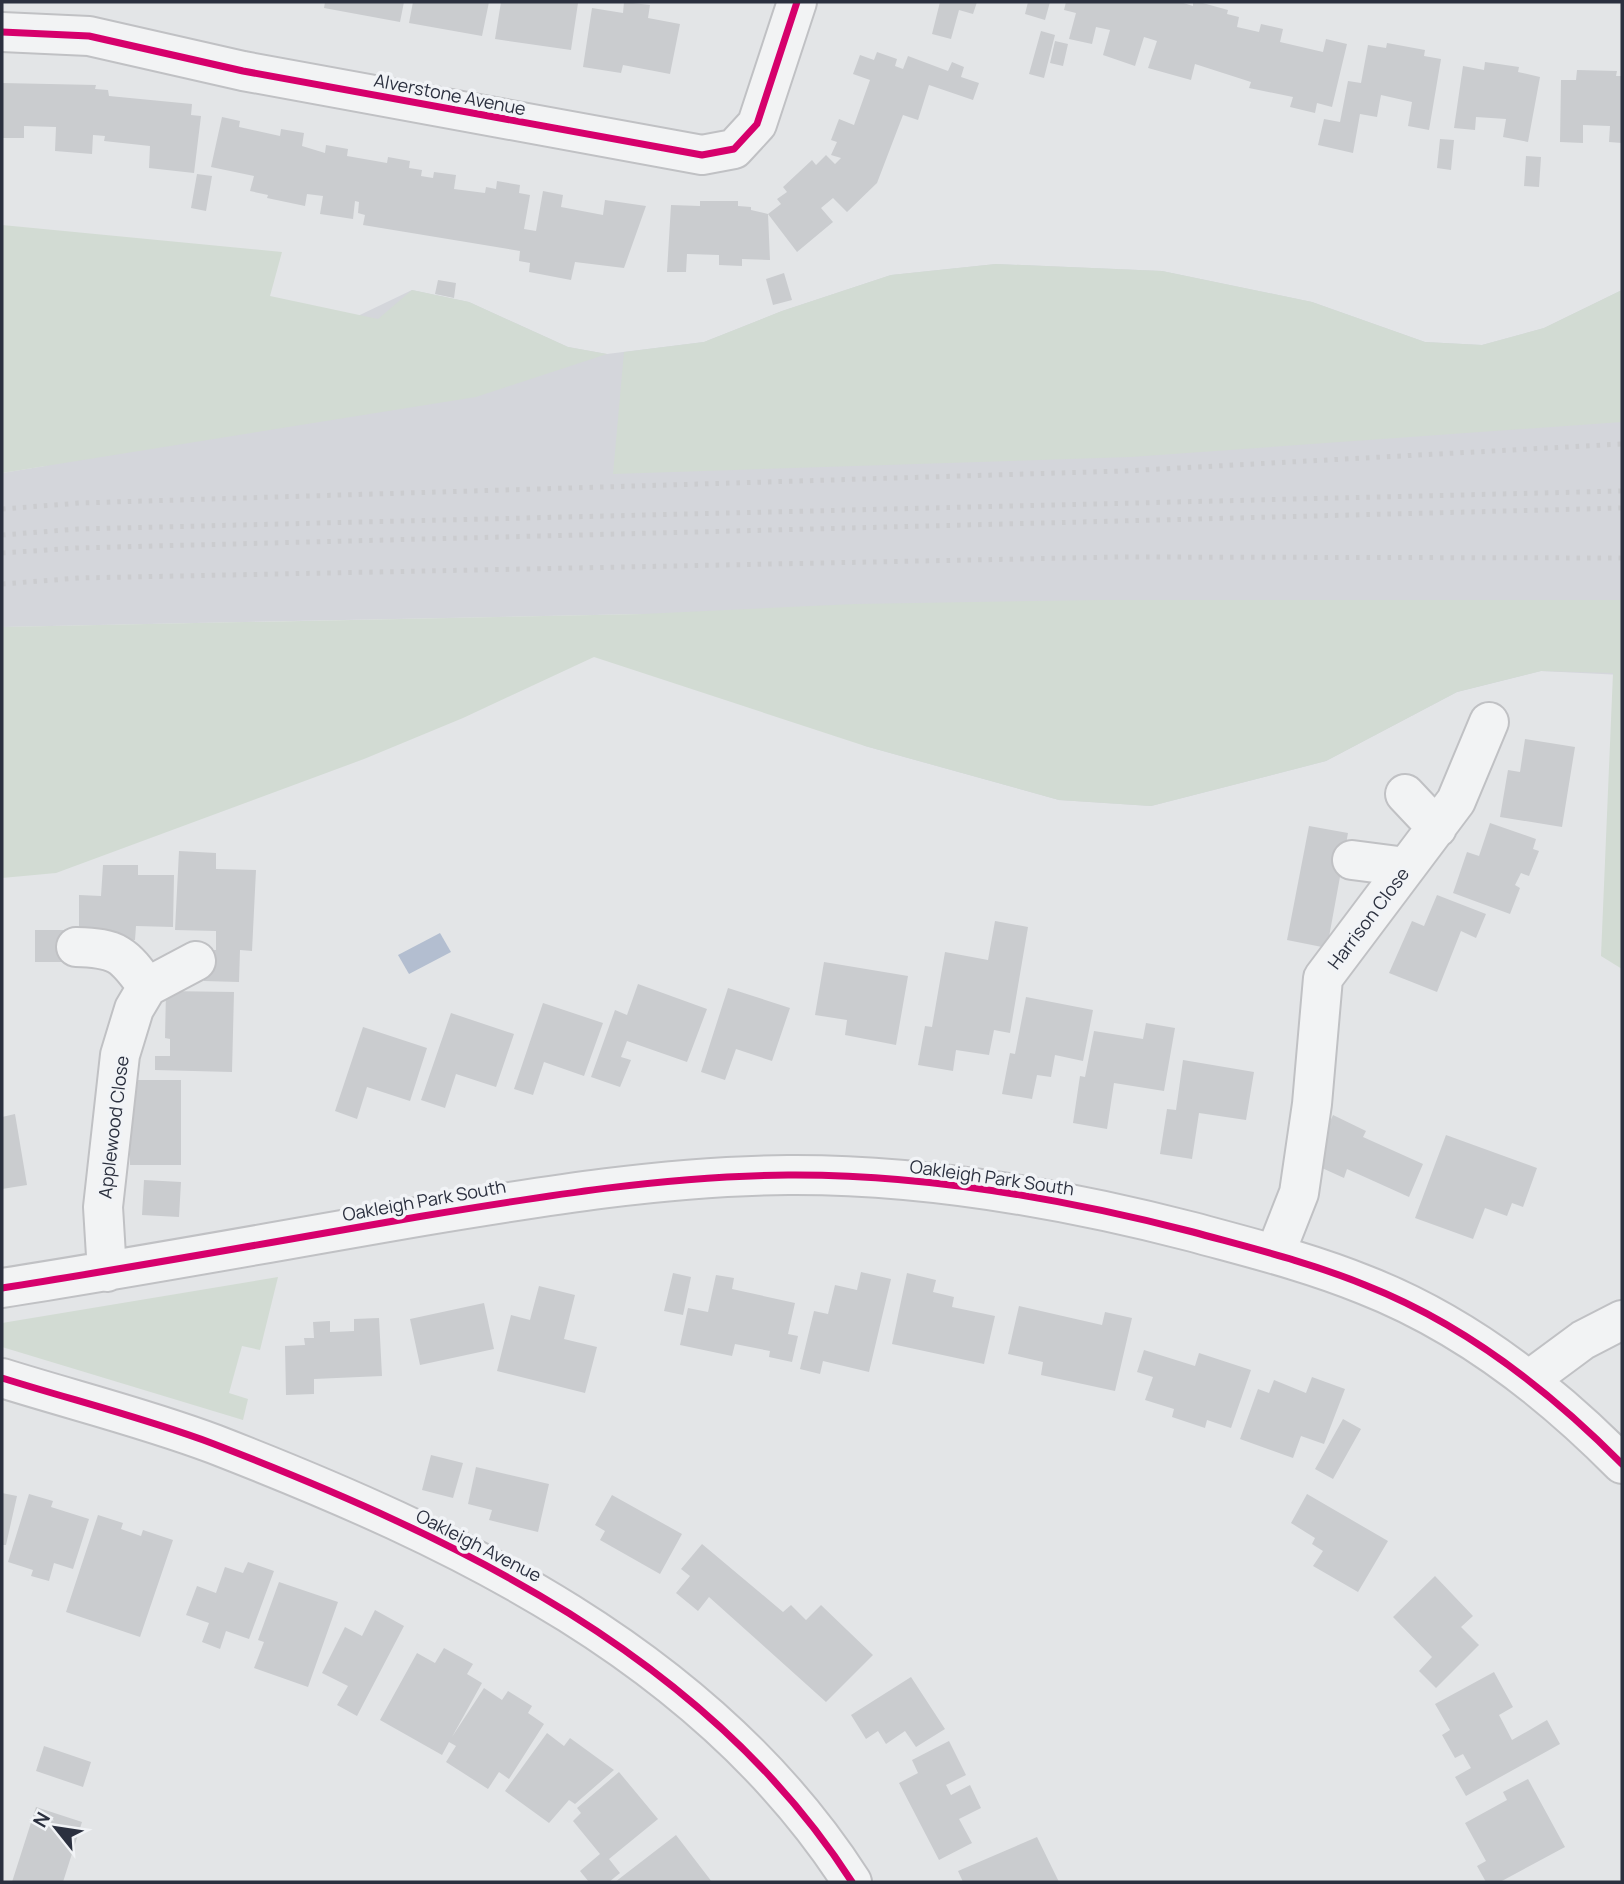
<svg xmlns="http://www.w3.org/2000/svg" width="1624" height="1884" font-family="Manrope,sans-serif">
<style>
.built{fill:#d4d6db}
.green{fill:#d2dbd3}
.water{fill:#b3bed0}
.building{fill:#cacccf}
.lines{fill:none;stroke-linecap:round;stroke-linejoin:round}
.minor-casing{stroke:#c0c1c4;stroke-width:42}
.minor{stroke:#f2f3f4;stroke-width:38}
.rail{stroke:#cbcccf;stroke-width:5;stroke-dasharray:3.5 7;stroke-linecap:butt}
.cycleway-casing{stroke:#f1f3f6;stroke-width:11}
.cycleway{stroke:#d6006c;stroke-width:7}
.labels{text-anchor:middle;dominant-baseline:central;stroke-width:7;stroke-linejoin:round;paint-order:stroke}
.street-label{font-size:18px;fill:#2b303f;stroke:#f1f3f6}
</style>
<rect width="100%" height="100%" fill="#e3e5e7"/>
<path class="built" d="M996,264L1162,271L1312,302L1425,342L1482,345L1544,328L1622,290V675L1541,671L1457,692L1326,761L1151,806L1059,800L865,746L640,614L2,627V473L45,466L412,290L469,302L568,347L607,354L704,342L782,311L891,275Z"/>
<path class="green" d="M2,225L282,252L270,296L378,319L412,290L469,302L568,347L607,354L476,397L2,473Z
M996,264L1162,271L1312,302L1425,342L1482,345L1544,328L1622,290V422L1131,457L613,474L624,352L704,342L782,311L891,275Z
M1100,600H1622V969L1601,956L1613,673L1541,671L1457,692L1326,761L1151,806L1059,800L865,746L594,657L463,718L364,759L56,873L2,878V627L642,614L855,604Z
M278,1277L260,1350L242,1346L229,1393L248,1399L243,1420L2,1347V1323Z"/>
<path class="water" d="M440,933L451,952L409,974L398,955Z"/>
<path class="building" d="M325,2H404L400,22L324,8Z
M413,2H489L482,36L409,23Z
M501,2L578,3L571,50L495,39Z
M624,2L650,5L648,18L680,24L670,74L623,65L621,73L583,67L592,8L623,13Z
M940,2H977L973,14L959,10L951,39L932,34Z
M1028,2H1050L1045,20L1025,14Z
M1066,2H1180L1193,6V2H1199L1228,10L1227,14L1239,17L1237,27L1259,32L1261,24L1283,29L1280,42L1323,52L1326,39L1347,44L1332,107L1317,103L1315,113L1290,107L1293,97L1249,88L1251,82L1195,64L1191,80L1148,68L1157,41L1144,37L1135,66L1103,55L1110,30L1096,27L1092,44L1069,39L1076,13L1064,10Z
M1041,31L1055,35L1044,78L1029,74Z
M1055,41L1068,44L1063,66L1050,63Z
M1387,43L1425,50L1424,56L1441,59L1429,130L1408,126L1412,102L1381,95L1377,117L1360,114L1353,153L1318,145L1324,119L1340,122L1348,81L1361,83L1368,45L1386,48Z
M877,52L897,59L895,66L903,69L908,56L948,71L952,62L964,67L961,77L979,83L973,100L929,85L918,120L903,115L877,183L847,212L833,198L821,208L833,222L797,252L768,214L781,204L777,199L787,192L783,187L812,160L816,165L826,155L835,164L841,158L831,155L837,142L831,140L839,119L854,125L870,80L853,74L860,55L874,60Z
M1485,62L1519,67L1518,72L1540,77L1528,142L1503,137L1506,119L1476,117L1475,130L1454,128L1463,66L1484,70Z
M1577,70L1617,71L1616,76H1622V143L1609,142L1610,126L1583,125V143L1560,142L1561,80H1576Z
M2,83L96,85L95,89L108,90L109,96L192,104L191,115L201,116L194,173L149,168L150,146L104,141L105,136L93,135L92,154L55,151L56,127L24,126V138H2Z
M222,117L240,121L239,127L280,136L281,129L304,133L302,146L325,153L326,145L348,149L347,156L387,163L388,157L410,161L409,168L422,170L421,176L433,178L434,172L456,175L454,189L485,193L486,187L496,189L497,181L520,185L519,193L530,195L524,229L536,231L543,191L563,195L561,207L603,215L605,200L646,206L624,268L575,262L571,280L529,272L530,263L519,261L520,251L363,225L365,215L358,213L359,202L355,201L353,219L320,214L323,196L307,194L305,206L267,198L268,195L250,191L254,176L211,167Z
M1440,139L1454,140L1451,170L1437,168Z
M1526,156L1541,157L1539,187L1524,186Z
M197,174L212,176L206,211L191,208Z
M700,201H738V206L751,207V210L768,214L770,260L742,259V266L719,265V255L687,254L686,272H667L671,205L700,206Z
M784,273L792,300L773,305L766,279Z
M438,280L456,283L454,298L435,294Z
M1525,739L1575,747L1562,827L1500,817L1508,770L1520,772Z
M1490,823L1536,839L1533,849L1539,851L1529,876L1521,873L1515,885L1520,888L1510,914L1453,893L1467,852L1479,856Z
M1309,826L1348,833L1327,948L1287,940Z
M179,851L216,853V869L256,870L252,951L240,950L239,982L204,981L206,950H216V931L175,930Z
M103,865H138V875H174L173,927L136,926L135,940L79,939V895L101,896Z
M1437,895L1486,914L1476,938L1461,931L1437,992L1389,973L1412,921L1424,926Z
M995,921L1028,927L1010,1033L994,1030L989,1055L956,1050L953,1071L918,1065L925,1026L932,1027L945,952L988,960Z
M35,930H67V962H35Z
M824,962L908,976L896,1045L845,1035L847,1020L815,1015Z
M638,984L707,1009L687,1062L627,1041L621,1057L631,1060L620,1087L591,1077L615,1010L627,1015Z
M728,988L790,1008L772,1061L736,1049L725,1080L701,1072Z
M166,991L234,992L232,1072L155,1070V1056H170V1039L165,1038Z
M1026,997L1093,1010L1083,1061L1055,1055L1051,1077L1037,1075L1032,1099L1002,1094L1010,1053L1015,1054Z
M543,1003L603,1023L584,1076L544,1062L533,1095L514,1089Z
M451,1013L514,1034L496,1087L456,1074L445,1108L421,1100Z
M1146,1023L1175,1028L1164,1091L1114,1083L1107,1129L1073,1123L1080,1076L1085,1077L1094,1031L1143,1039Z
M363,1027L427,1048L410,1101L367,1087L357,1119L335,1111Z
M1183,1060L1254,1072L1246,1120L1199,1113L1192,1159L1160,1154L1167,1109L1176,1110Z
M119,1080H181V1165H130V1106Z
M15,1114L27,1185L2,1189V1117Z
M1333,1115L1366,1131L1363,1137L1423,1164L1409,1197L1347,1169L1344,1178L1311,1163Z
M1446,1135L1537,1168L1523,1207L1512,1203L1507,1216L1485,1208L1473,1239L1415,1218Z
M144,1180L181,1182L179,1217L142,1215Z
M861,1272L891,1279L869,1372L823,1361L820,1374L800,1369L814,1311L828,1314L835,1285L857,1290Z
M673,1273L691,1277L683,1315L664,1311Z
M907,1273L936,1280L933,1292L954,1297L952,1307L995,1316L984,1364L892,1344Z
M716,1275L734,1278L732,1289L795,1303L788,1334L798,1336L792,1362L769,1357L770,1351L735,1344L732,1356L680,1345L688,1308L708,1312Z
M539,1286L575,1295L564,1339L597,1347L585,1393L497,1371L511,1315L530,1320Z
M484,1303L494,1349L420,1365L410,1319Z
M1019,1306L1102,1325L1105,1312L1132,1318L1115,1391L1041,1375L1043,1362L1008,1354Z
M379,1318L382,1376L314,1379V1394L286,1395L285,1346L305,1345L304,1338H314L313,1322L330,1321V1332L354,1331V1319Z
M1144,1350L1195,1366L1199,1353L1251,1370L1231,1428L1207,1420L1205,1428L1172,1417L1174,1409L1145,1400L1153,1377L1137,1372Z
M1312,1377L1345,1389L1324,1444L1301,1436L1293,1458L1240,1439L1258,1389L1269,1393L1274,1380L1306,1393Z
M1343,1419L1361,1429L1333,1479L1315,1469Z
M431,1455L463,1463L453,1498L422,1490Z
M476,1467L549,1484L538,1532L489,1520L492,1510L468,1504Z
M2,1493L17,1496L6,1545H2Z
M29,1494L53,1501L51,1507L89,1519L73,1569L54,1563L49,1581L31,1576L33,1570L8,1562Z
M1307,1494L1388,1541L1358,1592L1313,1566L1323,1551L1312,1544L1315,1538L1291,1523Z
M612,1495L682,1534L660,1574L600,1540L605,1531L595,1525Z
M98,1515L123,1523L121,1529L141,1536L143,1530L173,1540L140,1637L66,1612Z
M702,1544L783,1612L791,1605L806,1620L821,1605L873,1655L826,1702L709,1597L698,1611L676,1593L690,1576L681,1569Z
M248,1562L274,1571L249,1639L226,1631L220,1649L202,1642L209,1623L186,1615L197,1586L216,1593L225,1567L243,1573Z
M1435,1576L1473,1616L1461,1627L1479,1645L1436,1688L1419,1671L1432,1657L1393,1617Z
M279,1582L338,1602L308,1687L254,1668L264,1642L258,1640Z
M375,1610L404,1626L357,1716L337,1705L348,1686L322,1673L345,1627L362,1636Z
M444,1648L473,1664L467,1674L482,1683L452,1737L484,1688L502,1700L508,1691L532,1706L528,1713L544,1724L509,1779L499,1772L488,1789L446,1762L456,1746L449,1742L442,1755L380,1720L417,1653L435,1663Z
M1494,1672L1513,1707L1499,1715L1512,1740L1547,1720L1560,1744L1466,1796L1455,1777L1471,1768L1463,1754L1455,1758L1442,1735L1450,1730L1435,1704Z
M911,1677L945,1729L916,1747L905,1731L886,1744L878,1731L866,1739L851,1715Z
M547,1733L564,1746L570,1738L614,1770L575,1804L569,1800L549,1823L505,1791Z
M949,1741L966,1775L946,1785L951,1795L970,1785L981,1808L959,1819L972,1843L939,1860L899,1783L918,1773L912,1760Z
M44,1746L91,1762L83,1787L36,1771Z
M619,1772L658,1819L609,1859L620,1873L609,1882H589L580,1871L600,1854L573,1821L581,1813L577,1808Z
M1528,1779L1565,1847L1500,1882H1486L1477,1866L1486,1861L1465,1823L1507,1800L1503,1792Z
M36,1807L82,1822L63,1882H12Z
M676,1835L712,1882H615Z
M1037,1837L1059,1882H963L958,1871Z"/>
<g class="lines">
<g class="minor-casing">
<path id="minor" d="M2,32L89,36L243,71L702,155L734,149L757,124L797,2
M1405,794L1437,828
M1352,860L1406,867
M76,947C117,948 124,954 147,987
M1275,1254L1299,1193L1312,1104L1323,978L1456,801L1489,722
M107,1272L103,1207L120,1055L134,1009L147,987L196,961
M2,1288C143,1266 283,1240 423,1216C544,1196 665,1176 788,1175C925,1174 1061,1198 1193,1232C1251,1248 1309,1262 1365,1285C1462,1323 1549,1390 1622,1464
M2,1378C72,1400 145,1418 214,1444C456,1538 707,1656 852,1882
M1529,1380L1583,1340L1622,1320"/>
</g>
<use href="#minor" class="minor"/>
<path class="rail" d="M2,509L80,503L1124,471L1622,444
M2,535L78,529L1622,491
M2,553L77,548L1622,508
M2,584L79,578L1119,557L1622,558"/>
<g class="cycleway-casing">
<path id="cycleway" d="M2,32L89,36L243,71L702,155L734,149L757,124L797,2
M2,1288C143,1266 283,1240 423,1216C544,1196 665,1176 788,1175C925,1174 1061,1198 1193,1232C1251,1248 1309,1262 1365,1285C1462,1323 1549,1390 1622,1464
M2,1378C72,1400 145,1418 214,1444C456,1538 707,1656 852,1882"/>
</g>
<use href="#cycleway" class="cycleway"/>
</g>
<g class="labels">
<g class="street-label">
<text transform="translate(450 94) rotate(11)">Alverstone Avenue</text>
<text transform="translate(1368 918) rotate(-53)">Harrison Close</text>
<text transform="translate(113 1127) rotate(-83)">Applewood Close</text>
<text transform="translate(992 1177) rotate(8)">Oakleigh Park South</text>
<text transform="translate(424 1200) rotate(-10)">Oakleigh Park South</text>
<text transform="translate(479 1545) rotate(27)">Oakleigh Avenue</text>
</g>
</g>
<rect width="1624" height="1884" fill="none" stroke="#2b303f" stroke-width="7"/>
<g transform="translate(56 1828) rotate(300)" stroke="#f1f3f6" stroke-width="5" paint-order="stroke">
<path d="M0-5L12 26L0 18L-12 26Z" fill="#2b303f"/>
<text y="-10" font-size="19" font-weight="bold" text-anchor="middle" fill="#2b303f">N</text>
</g>
</svg>
